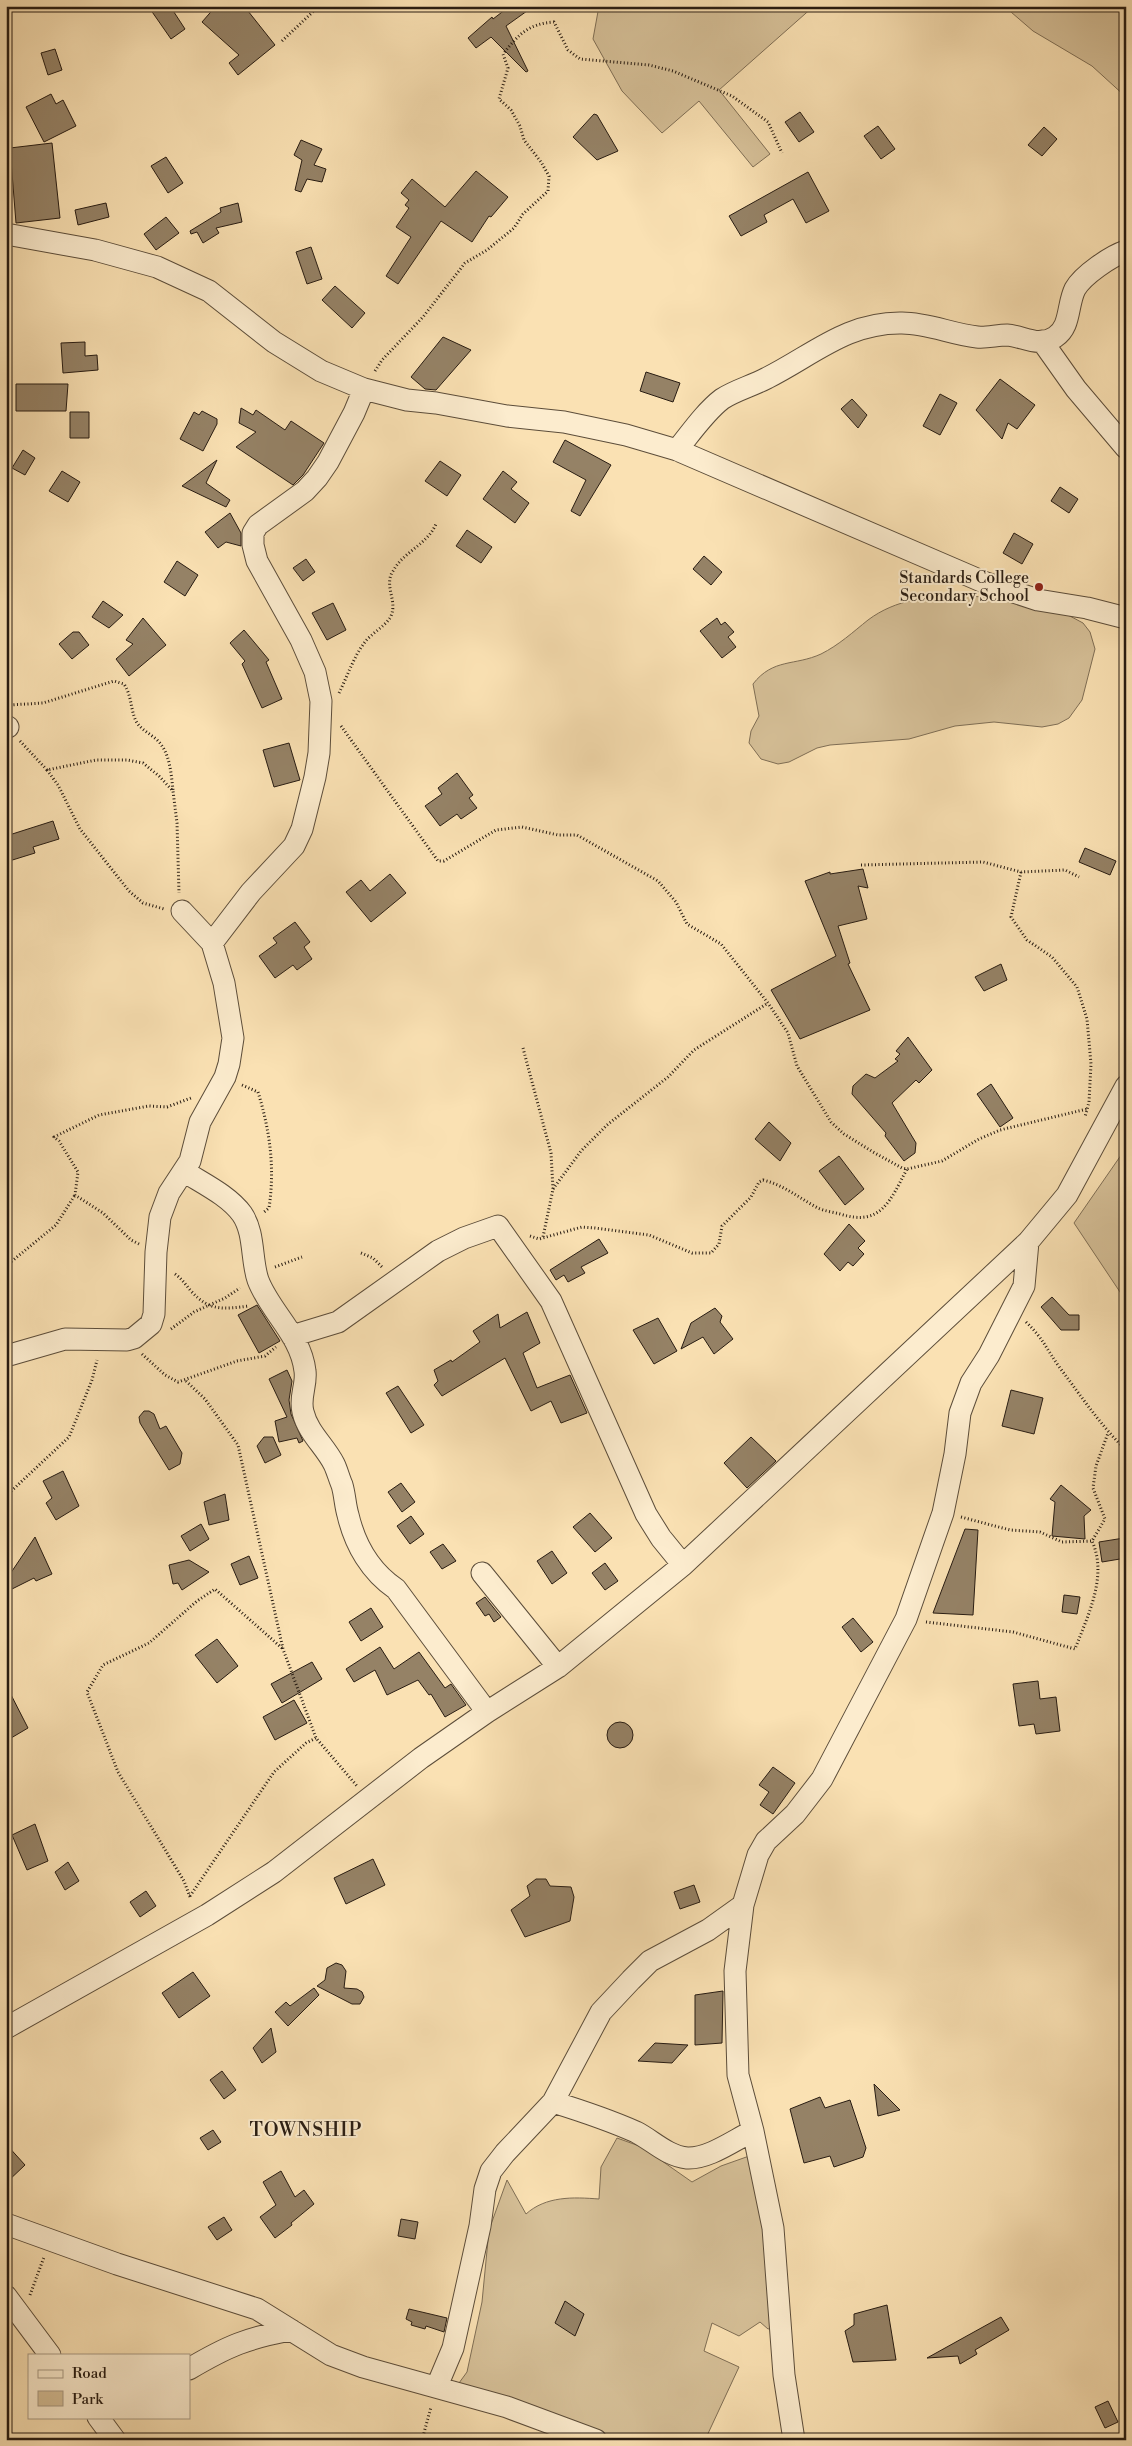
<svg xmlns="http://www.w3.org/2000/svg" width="1132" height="2446" font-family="'Libre Bodoni',serif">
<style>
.green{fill:#d6c098;stroke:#7f6e55}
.building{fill:#958266;stroke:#281c12}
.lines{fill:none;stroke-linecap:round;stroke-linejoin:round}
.street-casing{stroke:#5c4d3a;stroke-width:23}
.path{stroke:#281c12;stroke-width:3;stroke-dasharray:1 2.5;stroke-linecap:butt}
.street{stroke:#fcecce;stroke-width:21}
.poi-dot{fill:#8f2418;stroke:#fcecce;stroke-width:2}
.labels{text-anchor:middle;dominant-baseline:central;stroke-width:4;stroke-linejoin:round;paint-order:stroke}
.poi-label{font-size:16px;fill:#281c12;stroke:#fcecce;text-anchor:end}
.quarter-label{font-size:19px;letter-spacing:1px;fill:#281c12;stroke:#fcecce}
</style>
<rect width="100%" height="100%" fill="#fae1b3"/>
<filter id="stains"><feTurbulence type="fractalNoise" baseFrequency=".004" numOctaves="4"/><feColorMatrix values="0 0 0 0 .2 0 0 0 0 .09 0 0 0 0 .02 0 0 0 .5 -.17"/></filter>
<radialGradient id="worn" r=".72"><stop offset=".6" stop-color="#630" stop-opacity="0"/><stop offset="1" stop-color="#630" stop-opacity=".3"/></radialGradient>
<path class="green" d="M599,6H814L719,90L770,154L753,167L699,101L662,133L622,91L593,39Z
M1004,6H1126V97L1092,66L1033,31Z
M963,595L998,599L1068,615L1083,623L1090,632L1095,649L1082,700L1069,718L1058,724L1042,727L994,722L955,726L909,739L830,745L817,748L789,762L778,764L761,759L749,743L751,731L759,716L753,684C773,658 795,666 821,654C839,645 853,632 868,620C896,599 929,596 963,595Z
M1126,1148V1301L1074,1223Z
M617,2138L642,2147L692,2182L721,2166L752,2155L785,2325L768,2329L760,2322L739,2336L712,2323L704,2351L739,2367L705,2440H612L459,2383L467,2372L482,2302L489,2230L507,2180L526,2214C546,2196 573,2197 599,2199L601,2167Z"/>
<path class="building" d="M148,6H170L185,29L171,39Z
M216,6H244L275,45L238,75L229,63L239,55L202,22Z
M510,6H534L506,26L528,71L526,72L491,37L476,48L468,38L492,17L493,19Z
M55,49L62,70L48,75L41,53Z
M51,94L56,104L63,100L76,126L44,142L26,107Z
M800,112L814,132L799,142L785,122Z
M594,114L597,115L618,151L597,160L573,137Z
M878,126L895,149L881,159L864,136Z
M1044,127L1057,139L1042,156L1028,145Z
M301,140L322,149L314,165L326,169L322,182L307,179L301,192L295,190L302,160L294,155Z
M52,143L60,218L16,223L10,148Z
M166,157L183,183L168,193L151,166Z
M476,171L508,197L491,217L489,216L472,242L441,221L398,284L386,276L411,237L396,227L409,208L405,205L409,200L401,193L412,179L445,207Z
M808,172L829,211L806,223L793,199L764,215L767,222L741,236L729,216Z
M106,203L109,217L78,225L75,210Z
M238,203L242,222L216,228L219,233L203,243L197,232L191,234L190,231L221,212L220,208Z
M166,217L179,233L156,250L144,234Z
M311,247L322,279L307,284L296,252Z
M335,286L365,313L352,328L322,300Z
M443,337L471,350L436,390L425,389L411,377Z
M85,342V356L97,355L98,370L63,373L61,343Z
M646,372L680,383L673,402L640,391Z
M1000,379L1035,405L1017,429L1008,423L1002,439L976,410Z
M16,384H68L66,411H16Z
M940,394L957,403L940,435L923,426Z
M852,399L867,415L858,428L841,409Z
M241,408L253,415L256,410L285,430L291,421L324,443L303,475L293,485L236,447L256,432L239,423Z
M202,411L217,419V424L203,451L180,439L194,412L199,415Z
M70,412H89V438H70Z
M565,440L611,465L580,516L571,511L586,480L553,462Z
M23,450L35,458L25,475L12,468Z
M217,460L206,483L230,500L226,507L182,486Z
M440,461L461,475L447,496L425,481Z
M62,471L80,482L68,502L49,491Z
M503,471L517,482L511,489L529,503L515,523L483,499Z
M1060,487L1078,499L1069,513L1051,501Z
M230,513L241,533V546L226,542L218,548L205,532Z
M467,530L492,547L481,563L456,546Z
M1014,533L1033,544L1022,564L1003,553Z
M704,556L722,572L711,585L693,569Z
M306,559L315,572L303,581L293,568Z
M177,561L198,575L185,596L164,582Z
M103,601L123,615L109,628L92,617Z
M333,603L346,630L327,640L312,613Z
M143,618L166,645L129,676L116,659L133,644L126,640Z
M717,618L721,625L725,622L734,632L728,637L736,647L722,658L700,631Z
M244,630L269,660L266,662L282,699L262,708L242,664L245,661L230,643Z
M73,632H79L89,645L72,659L59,644Z
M289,743L300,780L274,787L263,750Z
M457,773L473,795L469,798L477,808L461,819L457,814L440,826L425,806L442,794L438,788Z
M53,821L59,839L33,847L35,853L6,862V836Z
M1085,848L1116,861L1110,875L1079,862Z
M863,869L868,888L858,886L867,919L838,926L850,963L848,964L870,1010L800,1039L771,990L836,956L805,881L830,872V874Z
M390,874L406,893L371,922L346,892L361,880L370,891Z
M295,922L310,942L304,947L312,959L297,970L293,965L275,978L259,956L277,943L273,938Z
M1001,964L1007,980L984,991L975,977Z
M908,1037L932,1070L919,1083L916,1080L892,1103L916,1143L915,1153L904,1161L885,1136L886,1133L852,1094L853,1086L866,1074L875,1078L898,1061L895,1059L900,1054L896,1051Z
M991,1084L1013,1118L1000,1127L977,1094Z
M769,1122L791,1143L780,1161L755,1139Z
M839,1156L864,1189L845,1205L819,1171Z
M849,1224L865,1241L858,1248L864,1254L853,1266L848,1262L840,1271L824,1254Z
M599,1239L608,1253L581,1267L585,1273L568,1282L564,1275L556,1280L550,1270Z
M1052,1297L1069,1315H1079V1330H1061L1041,1307Z
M257,1305L280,1341L259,1353L238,1315Z
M715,1308L722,1316L720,1322L733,1339L714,1354L703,1337L681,1349L691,1323Z
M527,1312L540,1343L523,1353L537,1388L570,1375L587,1413L561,1423L551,1401L531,1411L505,1358L442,1396L434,1385L438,1381L434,1370L451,1360L452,1362L480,1342L473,1331L498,1314L500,1328Z
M658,1318L677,1351L654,1364L633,1330Z
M287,1370L292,1381L289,1400L291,1414L303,1441L299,1443L297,1438L279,1442L275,1421L287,1417L269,1379Z
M398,1386L424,1425L411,1433L386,1393Z
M1011,1390L1043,1398L1034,1434L1002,1426Z
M144,1411H149L154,1414L160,1429L166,1426L182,1453L180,1464L169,1470L140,1423L139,1417Z
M264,1437H273L281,1455L265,1463L257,1446Z
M751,1437L776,1461L747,1488L724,1463Z
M63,1471L79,1506L56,1520L46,1503L52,1498L43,1481Z
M401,1483L415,1502L402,1512L388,1492Z
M1061,1485L1091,1510L1084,1516L1085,1539L1052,1536L1055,1502L1050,1499Z
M225,1494L229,1520L209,1525L204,1502Z
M590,1513L612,1538L595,1552L573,1527Z
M411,1516L424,1534L410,1544L397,1526Z
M201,1524L209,1539L190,1551L181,1536Z
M965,1529L978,1530L973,1615L933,1613Z
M35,1537L52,1574L36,1581L34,1578L6,1592V1580Z
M1124,1538L1126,1558L1102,1562L1099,1542Z
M443,1544L456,1561L442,1569L430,1552Z
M552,1551L567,1573L552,1584L537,1561Z
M249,1556L258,1578L240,1585L231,1564Z
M189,1560L209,1572L182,1590L178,1583L173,1584L169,1565Z
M605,1563L618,1581L605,1590L592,1573Z
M1064,1595L1080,1597L1077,1614L1062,1612Z
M485,1597L501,1617L494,1622L489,1614L485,1616L476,1603Z
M371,1608L383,1627L361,1641L349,1622Z
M853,1618L873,1642L861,1652L842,1627Z
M217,1639L238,1666L217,1683L195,1655Z
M380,1647L394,1669L419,1652L445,1688L451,1684L466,1705L445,1717L431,1694L429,1695L418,1680L387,1695L375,1670L354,1682L346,1669Z
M312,1662L322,1679L282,1703L271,1684Z
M1038,1681L1040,1699L1056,1697L1060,1731L1036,1734L1034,1724L1019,1726L1013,1684Z
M6,1685L28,1728L6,1741Z
M294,1700L307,1723L275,1740L263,1717Z
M607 1735a13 13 0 1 1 26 0a13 13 0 1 1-26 0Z
M773,1767L795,1783L773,1814L760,1805L769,1792L759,1785Z
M35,1824L48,1861L27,1870L12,1835Z
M373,1859L385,1885L346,1904L334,1878Z
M68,1862L79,1881L65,1890L55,1872Z
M536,1879H546L550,1886L571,1887L574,1897L570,1921L525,1937L511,1910L530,1896L527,1886Z
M694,1885L700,1902L680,1909L674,1892Z
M146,1891L156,1906L140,1917L130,1902Z
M336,1963L342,1965L346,1971L344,1988L357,1989L362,1992L364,1997L360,2004H352L317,1986L325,1980L327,1968Z
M193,1972L210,1996L179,2018L162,1993Z
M314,1988L319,1995L288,2026L275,2012L286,2002L290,2006Z
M723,1991L722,2043L695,2045V1995Z
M271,2028L276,2052L262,2063L253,2048Z
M655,2043L688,2045L672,2063L638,2061Z
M222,2071L236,2090L224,2099L210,2080Z
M874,2084L900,2110L878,2116Z
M820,2097L825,2108L850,2100L866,2148L863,2157L834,2167L830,2156L804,2163L790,2109Z
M213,2130L221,2142L208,2150L200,2138Z
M6,2144L25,2165L6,2183Z
M281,2171L295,2197L304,2190L314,2204L291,2223L292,2225L275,2238L260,2217L276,2205L263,2182Z
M224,2217L232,2230L217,2240L208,2227Z
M401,2219L418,2222L415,2239L398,2236Z
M565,2301L584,2314L575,2336L555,2323Z
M887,2305L896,2360L853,2362L845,2331L854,2325V2314Z
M409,2309L447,2318L444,2332L426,2326L425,2329L411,2325L412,2322L406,2319Z
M1001,2317L1009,2330L975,2350L977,2354L960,2364L958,2356L927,2358Z
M1108,2401L1118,2422L1105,2428L1095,2407Z"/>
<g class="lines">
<g class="street-casing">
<path id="street" d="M6,234L95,250L157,267L209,291L274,342L321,371L364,389L407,400L436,403L507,416L564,422L626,435L677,450L986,583L1038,600L1087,608L1126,618
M1042,341L1076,389L1126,448
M677,450C690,434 705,412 722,399C736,390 752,386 767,378C813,355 847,322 902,323C928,323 951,334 977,337C987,338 997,335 1007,335C1023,336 1039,348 1055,337C1071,327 1067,305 1075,289C1083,275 1111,256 1126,251
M6,726L8,727
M182,911L212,943
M185,1172C204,1184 229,1196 242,1214C255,1233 251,1260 258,1280C270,1312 301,1335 305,1371C307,1385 299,1397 303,1412C308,1433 325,1446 334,1464C337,1470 339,1478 342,1485C345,1495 345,1505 348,1515C355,1545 371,1572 396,1589L487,1712
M292,1336L338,1322L438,1251L464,1238L498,1226L551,1301L646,1514L661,1538L683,1565
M6,1356L65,1339L127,1340L134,1338L151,1324L154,1314L156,1252L160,1217L169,1193L190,1161L200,1122L225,1077L229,1064L233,1038L224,983L212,943L251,892L294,846L302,829L315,777L319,753L321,701L315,672L301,640L257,561L253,545V533L258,525L305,491L317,478L328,462L354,413L364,389
M482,1573L558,1667
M6,2028L207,1915L274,1872L421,1758L487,1712L558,1667L683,1565L1028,1242L1067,1195L1126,1086
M553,2102C582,2111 609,2120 636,2132C652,2140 667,2156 687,2158C709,2159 734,2140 753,2131
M6,2224L117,2264L257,2309L331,2355L363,2367L507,2407L596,2440
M6,2296L50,2355
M189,2369C228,2346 247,2338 291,2330
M437,2386L453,2348L480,2226L485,2189L491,2171L505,2153L553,2102L601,2012L631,1980L650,1961L708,1930L743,1905
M98,2417L115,2440
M794,2440L784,2375L773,2228L753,2131L738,2075L735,1971L743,1905L758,1855L766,1841L795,1814L822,1779L906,1619L943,1513L955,1454L960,1413L971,1383L989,1355L1024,1286L1028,1242"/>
</g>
<path class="path" d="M282,41L319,6
M375,371L382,360L423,317L465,263L487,250L514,228L523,214L548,191L549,176L541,162L524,140L520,126L511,110L499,99L508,68L503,54C519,34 528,24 554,22L568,50L580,59L649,65L673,71L732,96L768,122L782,153
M339,693C347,677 354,656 365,642C372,633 384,627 390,618C399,602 383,586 393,571C404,551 427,545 436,524
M10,705L43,703L114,681L124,684C132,696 130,708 136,721C140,729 149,733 156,739C170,751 171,773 173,790
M341,726L438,861H444L496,830L522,827L558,835H577L658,881L676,902L687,924L721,944L768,1003L788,1033L797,1066L831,1122L844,1134L873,1152L902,1168L907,1169L942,1161L979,1139L1000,1130L1087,1109
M20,741L47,770L96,760H127L143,763L159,776L173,791L177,823L179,893
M47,770L58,785L80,829L129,891L143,903L164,909
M861,865L983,862L1021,872L1065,870L1079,877
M1021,872L1011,917L1027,940L1052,957L1077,987L1087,1019L1091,1064L1089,1102L1085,1117
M523,1048L551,1153L553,1189L543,1237
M242,1085L258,1092C270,1131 275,1168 269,1208L264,1212
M553,1189L581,1151L607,1125L668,1077L694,1050L768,1003
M530,1236L539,1239L582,1227L595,1228L649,1235L692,1253H711L719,1244L722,1226L751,1197L759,1182L763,1180C784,1185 799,1198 818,1208C824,1211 833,1212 840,1214C881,1227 890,1201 907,1169
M139,1244L131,1240L103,1213L75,1195L78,1172L59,1141L54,1137L99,1115L149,1106L167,1107L191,1098
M361,1253L373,1258L382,1267
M6,1266L56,1225L75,1195
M275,1267L302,1257
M175,1274C182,1279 186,1285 191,1291C210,1312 224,1309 249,1306
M1026,1322C1043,1338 1047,1350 1060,1368C1081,1396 1101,1426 1126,1450
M171,1329L194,1312L225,1298L240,1288
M142,1354L165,1375L178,1382L237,1361L265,1356L276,1347
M186,1381L205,1399L238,1445L283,1649L316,1738L357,1786
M6,1496L69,1437L92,1380L97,1360
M961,1517L1010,1530L1040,1532L1062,1542L1092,1541L1105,1519L1093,1488L1096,1466L1108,1433
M926,1622L1013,1632L1075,1649C1088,1615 1108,1576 1092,1541
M190,1896L274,1772L306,1743L316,1738
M190,1897L184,1881L118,1772L87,1692L103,1665L149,1643L197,1601L215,1589L283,1649
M30,2295L44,2257
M422,2440L431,2407"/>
<use href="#street" class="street"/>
</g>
<circle class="poi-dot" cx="1039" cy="587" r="5"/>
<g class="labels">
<g class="poi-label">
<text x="1029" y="578">Standards College<tspan x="1029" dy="18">Secondary School</tspan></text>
</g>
<g class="quarter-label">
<text x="306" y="2130">TOWNSHIP</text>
</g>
</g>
<rect width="1132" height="2446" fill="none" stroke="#fae1b3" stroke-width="25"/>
<rect x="8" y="8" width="1117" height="2431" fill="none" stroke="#281c12" stroke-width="2.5"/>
<rect x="12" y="12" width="1107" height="2421" fill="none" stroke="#281c12"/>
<rect x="28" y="2354" width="162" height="65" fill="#fcecce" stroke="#a79983"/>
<rect x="38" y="2370" width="25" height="8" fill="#fcecce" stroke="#a79983"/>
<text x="72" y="2378" font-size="15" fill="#281c12">Road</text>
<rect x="38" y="2391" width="25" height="15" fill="#d6c098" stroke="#a79983"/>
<text x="72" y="2404" font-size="15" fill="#281c12">Park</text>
<rect width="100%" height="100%" filter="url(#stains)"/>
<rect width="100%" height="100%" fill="url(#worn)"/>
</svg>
